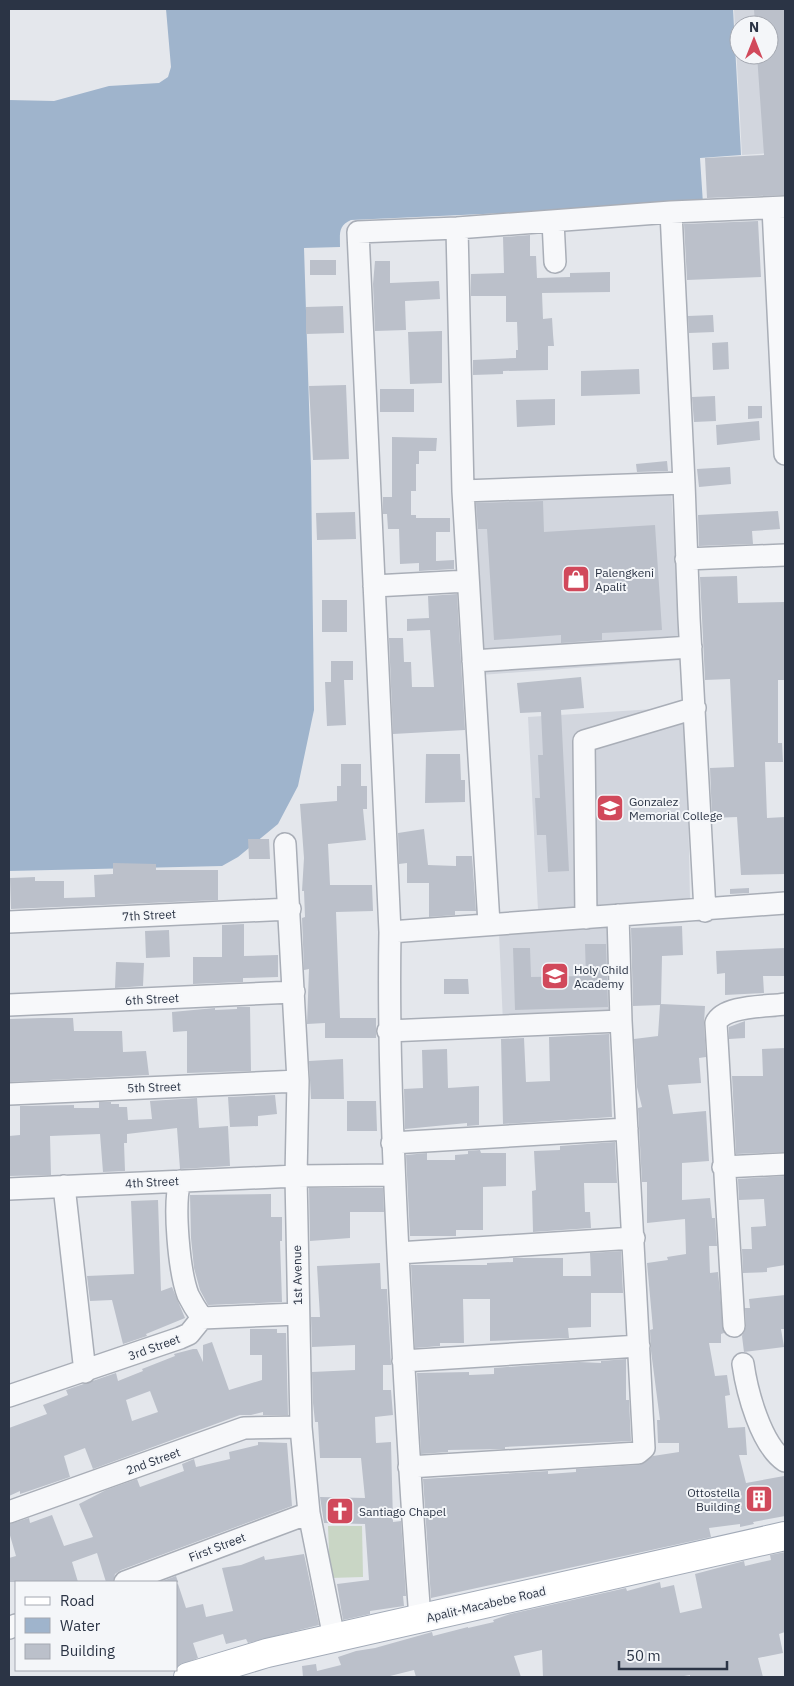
<svg xmlns="http://www.w3.org/2000/svg" width="794" height="1686" font-family="'IBM Plex Sans',sans-serif">
<style>
.built{fill:#d2d6de;fill-rule:evenodd}
.green{fill:#c9d6c5}
.water{fill:#9fb4cc}
.building{fill:#bbc0ca;fill-rule:evenodd}
.lines{fill:none;stroke-linecap:round;stroke-linejoin:round}
.minor-casing{stroke:#a9aeb7;stroke-width:24}
.major-casing{stroke:#a3abb8;stroke-width:30}
.minor{stroke:#f7f8fa;stroke-width:21}
.major{stroke:#fff;stroke-width:28}
.labels{text-anchor:middle;dominant-baseline:central;stroke-width:4;stroke-linejoin:round;paint-order:stroke}
.poi-label{font-size:12px;fill:#2b3445;stroke:#f4f6f9;text-anchor:start}
.street-label{font-size:12px;fill:#2b3445;stroke:#f4f6f9}
</style>
<rect width="100%" height="100%" fill="#e4e7ec"/>
<path class="built" d="M734,9H785V152L742,155ZM739,25H769V55H739Z
M671,490L683,660L481,675L470,498Z
M686,707L690,899L538,910L528,717Z
M607,925L612,1019L503,1023L499,933Z"/>
<path class="green" d="M328,1526H362L363,1577L330,1578Z"/>
<path class="water" d="M166,9H733L741,155L700,158L703,204L351,220C338,226 340,233 340,247L304,248L311,468L314,710L298,786L278,824L238,857L222,866L9,871V100L54,101L109,86L159,83L168,77L171,67Z"/>
<path class="building" d="M754,9H785V195L707,198L705,158L764,155L757,55H769V25H755Z
M758,221L761,277L687,280L684,224Z
M530,235V256H536L537,278L570,277V273L610,272V292L542,293L543,319L552,318L553,334L554,346H548V370L503,371V374L473,375V360L516,358V350H518L517,322H506V296H471V274L504,273L503,237Z
M310,260H336V275H310Z
M375,261H390V283L439,281L440,299L405,301L406,330L375,331L373,284Z
M343,306L344,333L306,334V307Z
M713,315L714,332L689,333L688,316Z
M442,331V383L410,384L408,332Z
M728,342L729,369L713,370L712,343Z
M639,369L640,394L581,396V371Z
M346,385L349,459L313,460L309,386Z
M380,389H414V412H380Z
M715,396L716,421L694,422L692,397Z
M555,399V425L517,427L516,400Z
M748,406H762V418L748,419Z
M759,421L760,440L717,445L716,425Z
M392,437L437,438L436,451H419V464H416V491H411V515H416V518H450V532H436V561L454,560V569L419,571V563L400,564L399,529H388L387,514H383V497H392Z
M667,461L668,471L637,472L636,464Z
M730,467L731,484L699,487L697,469Z
M543,501L544,532L655,525L662,630L602,633V640L561,643V635L494,640L487,529H478L476,503Z
M778,511L780,529L752,531L753,544L699,546L698,515Z
M355,512L356,539L317,540L316,513Z
M737,576L738,603L785,602V680H778V743H782L783,762H765L767,818L785,817V874L741,875L737,817L712,818L710,768L734,767L730,679L705,680L700,577Z
M457,594L465,730L393,734L389,638H403L404,662H411L412,687H434L430,630L407,631V619L429,618L428,596Z
M322,600H347V632H322Z
M331,661H353V680H344L346,725L327,726L325,682H331Z
M581,677L584,708L561,710L569,871L548,872L546,835H537L535,798H540L538,755H543L541,712L520,713L517,683Z
M426,754H460L461,780H465V802L425,803Z
M341,764H361V786H367V809H363L366,840L328,844L330,885H372L373,911L336,912L340,1018H376V1038H325V1023L307,1024L309,969L304,970L302,918L305,917L304,891H302L304,858L300,804L337,801V786H341Z
M424,829L428,865L456,866V856H472L476,911H455V915L429,917V883H407V863L399,864L398,833Z
M248,839H269L270,859H249Z
M113,863L156,864V870H218V900L11,909L10,878L35,877V881H64V898L95,897L94,875L113,874Z
M749,888V893L730,894V889Z
M244,924V956L278,955V977L243,978V982L193,984V957H222V925Z
M682,926L683,955L662,956L661,1004L705,1006L704,1024L706,1057L699,1058L701,1083L668,1085L673,1114L706,1111L709,1161L682,1163V1200L710,1198L712,1218H715L717,1246H709L710,1273L718,1272L724,1333L721,1334V1343H709L715,1376L727,1375L730,1395L725,1396L728,1428L745,1427L747,1455H739L746,1483L784,1476L785,1516L753,1522L754,1524L740,1527V1524L709,1528L711,1537L431,1598L423,1479L548,1471V1474L576,1472V1469L639,1465L653,1456L679,1452V1443H658L657,1420H660L651,1351L650,1330L653,1329L647,1263L668,1260L667,1257L686,1254L685,1219L647,1223V1182H642L638,1108L642,1107L637,1087L634,1039L658,1036L660,1005L633,1006L631,928Z
M169,930L170,957L146,958L145,931Z
M585,944H606L608,1007L515,1010L513,948H530L531,977L586,976Z
M785,948V976H763L764,993L725,995V973L717,974L716,951Z
M116,962L144,963L143,986L115,988Z
M444,979H468L469,994H444Z
M237,1007H250L251,1071L187,1073V1031L173,1032L172,1012L215,1008V1010L237,1009Z
M42,1018H73L74,1031H122L123,1052L146,1051L149,1075L9,1082V1019Z
M745,1021V1038L729,1039V1027Z
M609,1034L612,1117L503,1124L501,1039L524,1038L526,1082L550,1081L549,1037Z
M785,1048V1152L736,1154L732,1076H763L762,1049Z
M447,1049L448,1088L479,1086V1125L467,1126V1123L405,1129L404,1089L423,1088L422,1050Z
M343,1059L344,1099H311L309,1061Z
M275,1095L277,1114L258,1116V1126L230,1127L228,1097Z
M197,1098L199,1128L228,1126L230,1166L180,1169L177,1128L127,1134V1143H124L125,1171L103,1172L100,1134L50,1136L51,1175L9,1176V1136L20,1135V1106L74,1105V1108H99V1102H111V1104H119V1107H127L128,1120L152,1119L150,1101Z
M347,1101H376L377,1131H347Z
M615,1142L617,1183H584L585,1212H590L591,1228L533,1232L532,1191L536,1190L534,1151L560,1150V1146Z
M480,1150L481,1153H506V1186L483,1187V1230H456V1236H410L406,1155L427,1153V1160H455V1155L468,1154V1151Z
M785,1176V1265L767,1268V1272L743,1273L742,1249H752L751,1227L766,1226L764,1199L739,1200L738,1179Z
M309,1188H383L384,1212H350V1238L310,1241Z
M271,1194V1217H282V1241H280L282,1302L208,1305L200,1290L194,1268L191,1238L190,1195Z
M158,1200L161,1291L172,1287L185,1318L146,1334L147,1336L123,1344L112,1300L90,1301L87,1276L134,1274L131,1201Z
M621,1251L623,1293H591V1327L568,1328L569,1338L490,1341V1299H463L464,1343H440V1346L415,1348L411,1265H487V1263L513,1262V1258H563V1276H591L590,1253Z
M380,1263L381,1289H387L391,1365H383V1390H391L393,1415L375,1417L376,1443L391,1442L393,1522L401,1521L406,1596H403L404,1606L370,1611V1614L343,1620L337,1584L369,1580L365,1524L324,1523L320,1497L365,1498L361,1458H320L318,1422H315L313,1403L312,1372L355,1370V1345L312,1347L311,1317H320L317,1266Z
M785,1295V1329H781L784,1347L744,1352L742,1336L746,1326L745,1308H750L749,1299Z
M250,1329H277V1333H286L288,1415H263V1412L251,1415H240L93,1469L85,1448L64,1456L70,1477L20,1494V1491L9,1496V1428L47,1414L43,1405L68,1395L66,1390L116,1373L118,1381L143,1371L142,1369L175,1356L174,1354L193,1349H197L203,1362V1345L212,1342L229,1390L262,1380V1355H250ZM150,1391L158,1412L132,1421L126,1400Z
M626,1359V1400H629L631,1441L505,1447V1449L448,1450V1452L421,1454L417,1373L469,1372V1375L494,1374V1368L579,1362L601,1363V1361Z
M258,1442L287,1443L292,1506L121,1570L115,1574L113,1582H106L97,1553L72,1562L78,1582H9V1558L16,1556L9,1532V1524L29,1518L30,1523L52,1515L64,1546L93,1537L79,1504L106,1490L137,1479L140,1487L184,1471L182,1464L194,1459L196,1467L230,1459L229,1452L258,1445Z
M785,1552V1632L779,1634L783,1653L758,1658L763,1677H690V1675L678,1677H543L542,1650L514,1656L521,1677H416L414,1670L386,1677H303L302,1666L316,1664L317,1671L341,1665L338,1657L356,1651L375,1648L432,1632L433,1636L468,1627V1628L494,1622L493,1620L510,1614L626,1588L627,1591L660,1582L661,1588L674,1585L680,1613L702,1608L695,1574L744,1561L745,1566L771,1560L770,1555Z
M304,1554L319,1625L248,1643L246,1639L226,1644L223,1634L193,1643L198,1658L176,1667V1585L178,1584L186,1608L203,1604L206,1617L233,1611L222,1568L241,1565L264,1556L265,1560Z
M176,1576L178,1582H160Z"/>
<g class="lines">
<g class="minor-casing">
<path id="minor" d="M773,208L785,454
M671,212L684,483L689,618L705,911
M553,221L555,262
M457,228L463,491L489,924
M463,491L684,483
M686,559L785,555
M374,586L468,581
M473,661L691,647
M285,844L298,1081L296,1176L301,1427L309,1513L334,1638
M586,918L584,741L695,708
M9,922L290,909
M390,932L785,903
M9,1005L294,992
M388,1031L621,1021
M9,1094L298,1081
M392,1143L627,1129
M723,1167L785,1164
M180,1181C173,1205 179,1271 188,1295C192,1303 197,1311 202,1318
M64,1186L85,1372
M9,1189L296,1176L394,1175
M398,1253L634,1238
M734,1326L716,1023C724,1005 766,1007 785,1004
M403,1361L639,1346
M743,1364C747,1392 761,1445 785,1461
M9,1396L180,1338L189,1334L202,1318L298,1314
M409,1467L638,1453L644,1448L621,1021L618,915
M9,1512L244,1428L301,1427
M125,1582L309,1513
M420,1619C411,1497 404,1375 398,1253C393,1146 388,1039 390,932L358,232L457,228L671,212L785,207
M9,1628L16,1625"/>
</g>
<g class="major-casing">
<path id="major" d="M188,1677L267,1653L785,1536"/>
</g>
<use href="#minor" class="minor"/>
<use href="#major" class="major"/>
</g>
<defs>
<g id="shop-square" transform="scale(1.4375)"><rect x="-9" y="-9" width="18" height="18" rx="4" fill="#d1495b" stroke="#f4f6f9"/><path d="M-5-2.5h2.3a2.7 3.5 0 0 1 5.4 0H5L5.5 6h-11ZM-1.5-2.5h3a1.5 2.3 0 0 0-3 0Z" fill="#fff"/></g>
<g id="university-square" transform="scale(1.4375)"><rect x="-9" y="-9" width="18" height="18" rx="4" fill="#d1495b" stroke="#f4f6f9"/><path d="M0-5L7-2L0 1L-7-2ZM-4 1L0 2.5L4 1V4Q0 6-4 4Z" fill="#fff"/></g>
<g id="school-square" transform="scale(1.4375)"><rect x="-9" y="-9" width="18" height="18" rx="4" fill="#d1495b" stroke="#f4f6f9"/><path d="M0-5L7-2L0 1L-7-2ZM-4 1L0 2.5L4 1V4Q0 6-4 4Z" fill="#fff"/></g>
<g id="building-square" transform="scale(1.4375)"><rect x="-9" y="-9" width="18" height="18" rx="4" fill="#d1495b" stroke="#f4f6f9"/><path d="M-4-6H4V6H1V3H-1V6H-4ZM-2.5-4.3h1.7v1.8h-1.7ZM.8-4.3h1.7v1.8H.8ZM-2.5-1h1.7V.8h-1.7ZM.8-1h1.7V.8H.8Z" fill="#fff"/></g>
<g id="church-square" transform="scale(1.4375)"><rect x="-9" y="-9" width="18" height="18" rx="4" fill="#d1495b" stroke="#f4f6f9"/><path d="M-1.2-6h2.4v3.5h3.3v2.4h-3.3V6h-2.4V-.1h-3.3v-2.4h3.3Z" fill="#fff"/></g>
</defs>
<g fill-rule="evenodd">
<use href="#shop-square" x="576" y="579"/>
<use href="#university-square" x="610" y="808"/>
<use href="#school-square" x="555" y="976"/>
<use href="#building-square" x="759" y="1499"/>
<use href="#church-square" x="340" y="1511"/>
</g>
<g class="labels">
<g class="poi-label">
<text x="595" y="572">Palengkeni<tspan x="595" dy="14">Apalit</tspan></text>
<text x="629" y="801">Gonzalez<tspan x="629" dy="14">Memorial College</tspan></text>
<text x="574" y="969">Holy Child<tspan x="574" dy="14">Academy</tspan></text>
<text x="740" y="1492" text-anchor="end">Ottostella<tspan x="740" dy="14">Building</tspan></text>
<text x="359" y="1511">Santiago Chapel</text>
</g>
<g class="street-label">
<text transform="translate(149 915) rotate(-3)">7th Street</text>
<text transform="translate(152 999) rotate(-3)">6th Street</text>
<text transform="translate(154 1087) rotate(-2)">5th Street</text>
<text transform="translate(152 1182) rotate(-3)">4th Street</text>
<text transform="translate(297 1275) rotate(-91)">1st Avenue</text>
<text transform="translate(154 1347) rotate(-20)">3rd Street</text>
<text transform="translate(153 1461) rotate(-20)">2nd Street</text>
<text transform="translate(217 1547) rotate(-21)">First Street</text>
<text transform="translate(486 1604) rotate(-13)">Apalit-Macabebe Road</text>
</g>
</g>
<rect width="794" height="1686" fill="none" stroke="#2b3445" stroke-width="20"/>
<rect x="15" y="1581" width="162" height="90" fill="#f4f6f9" stroke="#a4a8b1"/>
<rect x="25" y="1597" width="25" height="8" fill="#ffffff" stroke="#a4a8b1"/>
<text x="60" y="1606" font-size="15" fill="#2b3445">Road</text>
<rect x="25" y="1618" width="25" height="15" fill="#9fb4cc" stroke="#a4a8b1"/>
<text x="60" y="1631" font-size="15" fill="#2b3445">Water</text>
<rect x="25" y="1644" width="25" height="15" fill="#bbc0ca" stroke="#a4a8b1"/>
<text x="60" y="1656" font-size="15" fill="#2b3445">Building</text>
<g transform="translate(754 40)"><circle r="24" fill="#f4f6f9" stroke="#a4a8b1"/>
<path d="M0-4L9 19L0 12L-9 19Z" fill="#d1495b"/>
<text y="-8" font-size="14" font-weight="bold" text-anchor="middle" fill="#2b3445">N</text>
</g>
<path d="M619 1661v8h108v-8" fill="none" stroke="#2b3445" stroke-width="2.5"/>
<text x="626" y="1661" font-size="15" fill="#2b3445" stroke="#f4f6f9" stroke-width="4" paint-order="stroke">50 m</text>
</svg>
